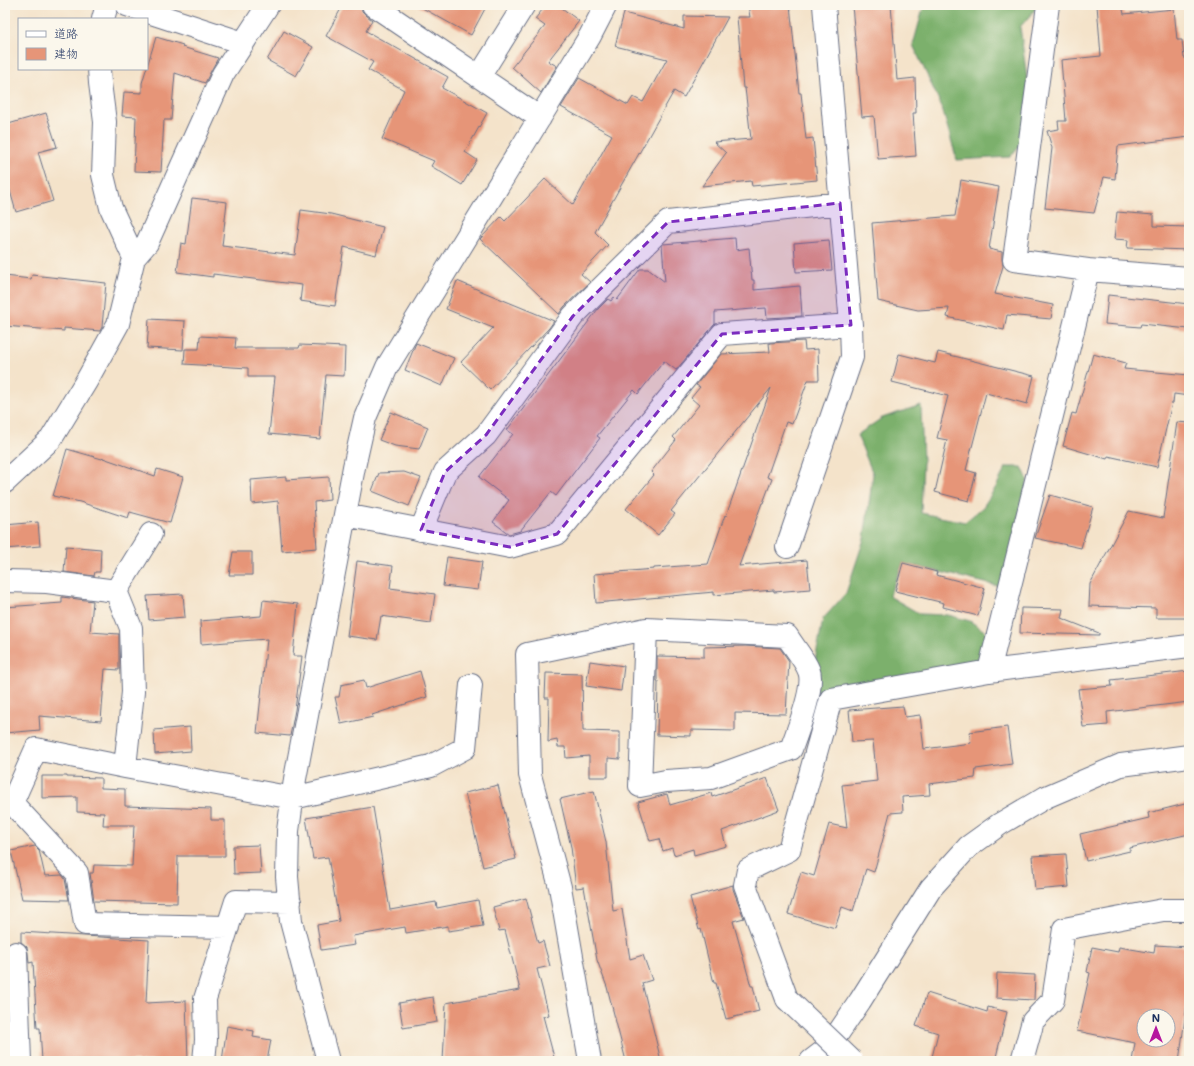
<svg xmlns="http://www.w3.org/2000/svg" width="1194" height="1066" font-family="Mali,'Klee One',sans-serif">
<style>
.forest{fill:#7bb06c;stroke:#4b7065}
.building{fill:#e69578;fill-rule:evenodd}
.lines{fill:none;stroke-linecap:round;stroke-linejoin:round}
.street-casing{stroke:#676e84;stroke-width:24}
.secondary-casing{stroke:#676e84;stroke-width:24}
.street{stroke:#fff;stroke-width:22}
.secondary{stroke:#fff;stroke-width:22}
.street-bridge-casing{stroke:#676e84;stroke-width:24;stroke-linecap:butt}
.street-bridge{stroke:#fff;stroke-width:22}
.marked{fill:#7b2cbf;fill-opacity:0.2;stroke:#7b2cbf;stroke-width:3;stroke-dasharray:8 5;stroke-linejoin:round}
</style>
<rect width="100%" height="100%" fill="#fbf7ec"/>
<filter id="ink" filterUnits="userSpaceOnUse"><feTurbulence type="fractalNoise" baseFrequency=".025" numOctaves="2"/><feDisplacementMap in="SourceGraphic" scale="8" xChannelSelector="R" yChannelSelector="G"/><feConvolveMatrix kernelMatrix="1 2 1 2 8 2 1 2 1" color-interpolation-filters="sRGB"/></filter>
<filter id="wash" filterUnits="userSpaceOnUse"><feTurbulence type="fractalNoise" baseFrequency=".012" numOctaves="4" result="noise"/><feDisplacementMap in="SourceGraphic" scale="16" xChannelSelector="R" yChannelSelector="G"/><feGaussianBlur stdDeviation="0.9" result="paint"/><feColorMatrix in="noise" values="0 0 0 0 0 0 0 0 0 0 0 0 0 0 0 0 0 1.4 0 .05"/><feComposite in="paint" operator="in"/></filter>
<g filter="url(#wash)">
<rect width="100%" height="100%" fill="#f4e3ca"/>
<path class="forest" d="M924,5H1039L1020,27L1027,78L1031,134L1010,157L957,160L941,105L913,45Z
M921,405L923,462L921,513L965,522L983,507L996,487L1006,467H1022L1028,480L1002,587L903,563L889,596L920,614L948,615L970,621L986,632L994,654L989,671L949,678L809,692L823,619L846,593L864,539L873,474L857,435L882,418Z"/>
<g id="blocks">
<path class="building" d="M343,5H361L362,11L366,15L372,20L366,31L448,77L442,88L487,113L465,152L477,160L462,185L431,166L434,161L382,139L404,90L368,70L373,62L326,36Z
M417,5H487L471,35Z
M546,5H558L579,21L548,61L557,66L541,93L512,67L545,26L535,19Z
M748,5H790L799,93H801L806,139L813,138L817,180L752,186L751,181L702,186L726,153L714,142L751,139L745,88H743L737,17H750Z
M852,5H891L897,80L915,78L916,113H913L916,156L878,159L874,116L862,117Z
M1097,5H1122L1124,14L1174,9L1177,40H1182L1184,58H1188L1189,68V137L1118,146L1115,179L1104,177L1094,213L1045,208L1052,148L1047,131L1059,129L1058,121H1066L1061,60L1101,56Z
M624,13L684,29V16L728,17L684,97L674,91L595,232L608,245L581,274L590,282L564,307L559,314L480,239L501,217L505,221L545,179L573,205L612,135L561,107L579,78L628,105L633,97L643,102L667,59L615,46Z
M284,31L313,47L296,76L267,60Z
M156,37L183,45L182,47L218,58L212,69L205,83L175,73L171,120H164L161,172L134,171L136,117L122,116L124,92L142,93V83Z
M46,113L57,147L38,152L53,201L16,212L5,173V125Z
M961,180L999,187L989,249L1002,252V259L1003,266L995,294L1053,305L1051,319L1007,315L1004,330L947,317L949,308L918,310L878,301L872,223L955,216Z
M192,198L227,202L222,246L295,255L301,210L331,214L383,227L376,255L344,247L335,306L300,301L302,285L213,274V277L177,272L181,243L186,244Z
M1117,212L1154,215V226L1189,227V250L1127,248L1128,240L1114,239Z
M735,238L736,250L749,248L752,280H754V290L800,286L802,316L767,318L766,308L715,312V324L676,370L664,361L638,394L634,390L597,436L600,438L556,496L551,492L520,531L509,534L493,522L509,500L479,477L513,434L507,430L598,309L608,299L611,301L614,297L617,300L640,269H648L665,282L662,245L663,244Z
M829,240L832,270L796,272L794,243Z
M32,275L106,283L102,327L100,331L64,328V331L5,326V276L31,279Z
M457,281L554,321L549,328L490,390L461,362L493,328L446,309Z
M1108,295L1189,304V329L1141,324L1140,327L1105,324Z
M149,319L185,321L183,350L147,348Z
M200,336L236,338L235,348H299L300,345L345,347L344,376L326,375L320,439L269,434L275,377H248V368L184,364L185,349H199Z
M804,341L805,350L818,349L819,380H808L792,424L786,422L767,477L772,479L763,503H762L739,566L807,560L810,589L774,592V590L714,595V592L596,603L594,574L654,569V568L708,564L725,515L726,516L771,388L671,511L675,514L658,535L626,509L654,475L651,472L676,440L673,437L699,405L691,398L700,387L696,385L721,354L770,352L769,343Z
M416,343L454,358L442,386L405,370Z
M938,352L1034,376L1027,404L986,393L966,470L976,473L969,501L935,492L947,440L937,438L948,396L892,382L899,354L935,363Z
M1093,354L1126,363L1124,369L1189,375V396L1174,394L1173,403H1172L1157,467L1108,456L1107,459L1063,446L1072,413L1076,414Z
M391,412L428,427L419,449L395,446L379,440Z
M1177,422L1189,423V618H1156V608L1089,606L1090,584L1129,511L1163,518Z
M67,449L102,459L103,458L155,476L157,469L183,477L170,523L130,512L128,518L80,502L53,496Z
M404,472L421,478L409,506L372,491L379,473Z
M286,477V480L329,477L330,500L314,502L317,548L282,551L278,501L252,504L251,480Z
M1050,495L1093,507L1081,548L1035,538Z
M38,522L40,546L5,549V525Z
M66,546L101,549L100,572H95L94,576L64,572Z
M233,552H252V575H229Z
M447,557L482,562L478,590L443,586Z
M357,561L393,566L390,588L435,594L431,623L381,616L377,640L347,636Z
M903,563L937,572L936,575L985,588L978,616L943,607L944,603L895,591Z
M183,594L185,617L149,620L147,596Z
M62,597L93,601L90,632L119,634V670L105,669L101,721L39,716L40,730L5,733V607L62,603Z
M263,600L298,604L293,656H302L295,710L290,736L257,733L267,639L201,644L200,621L261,616Z
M1021,608L1063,609L1061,618L1099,633V635L1020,633Z
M745,646L780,648L789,661L786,714L735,713V731L691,730V736L657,735L658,681H657V656L704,657V647Z
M590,661L624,666L621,691L586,686Z
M420,671L427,697L372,715L373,717L341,724L335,697H339L341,685L364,680L366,688Z
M1189,671V702L1107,712L1108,725L1083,727L1078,689L1112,686L1111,680Z
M546,673L582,674L583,731L620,732V759L608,758V777H589V756L566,758L565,747H558L557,740L548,742L549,698H545Z
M903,706L905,717L920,715L924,749L971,743L969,732L1007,727L1012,764L976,769L975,778L929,784L930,795L902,797L903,812L890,813L874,872L866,869L853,911L842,907L835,928L788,914L801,872L814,876L829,824L847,828L842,785L877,781L873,741L852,742L849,710Z
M190,727L191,751L155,754L154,730Z
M42,776H67V777L101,778V788L125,789V806L211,809V820H225V856H178L177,903L94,901L90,873H93L94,865L132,866L134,825H103L104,813L77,812V797L42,798Z
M767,778L779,810L722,831L726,846L694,855L693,849L674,855L672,848L663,851L659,839L650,841L638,802L667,794L670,805L711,793L712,797Z
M498,785L516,859L483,867L465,793Z
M594,791L606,842L613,911L622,909L630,959L643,955L652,980L642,983L661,1061H626L607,987L597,960L584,887L576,888L571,847L560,799Z
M1189,803V834L1130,848V851L1086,861L1080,834L1149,818L1148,813Z
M373,807L390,910L436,902L437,908L478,900L483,926L448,931V926L406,933L405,927L353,936L355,945L321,950L317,925L339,921L328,857L313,859L306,818Z
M259,845L261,873L234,874L233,846Z
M35,846L39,850L45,876L62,875L65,879L69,900L22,899L11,851Z
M1066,854L1069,887L1035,890L1032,856Z
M733,885V889L744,918L733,921L751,986H753L759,1011L726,1019L716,983H714L701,929L699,930L690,897Z
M526,898L538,943L543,941L550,966L537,969L549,1015L543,1016L555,1061H443L446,1003L520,990L505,930L499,931L493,907Z
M21,932L149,940L146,1003L186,1001L188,1061H42L40,1028H37L33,962L29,963L28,953L27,947L21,942Z
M1155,945L1189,947L1186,1003L1187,1004L1179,1061H1132L1135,1043L1077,1031L1090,973L1087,972L1092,947L1118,952L1119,947L1154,953ZM1144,1016H1168V1040H1144Z
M997,973L1035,975L1034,1000L996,998Z
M927,993L987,1012L988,1007L1007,1012L995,1061H931L938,1033L916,1026Z
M433,997L437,1022L403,1028L399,1003Z
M227,1026L254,1031L253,1037L271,1040L267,1061H222Z"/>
</g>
</g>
<g filter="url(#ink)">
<use href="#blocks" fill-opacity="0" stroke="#676e84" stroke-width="1"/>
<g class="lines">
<g class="street-casing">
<path id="street" d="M127,5L243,43
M373,5L540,118
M1048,5L1014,260L1088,270
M103,19L107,5
M99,69L100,83L105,122L103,175L111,208L134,258
M479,77L524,5
M5,482L51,439L87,380L118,324L134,258L147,243L223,74L268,5
M345,515L510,547L557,534L722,334L851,325
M421,530L445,472L486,435L573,316L668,222L840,203
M787,547L852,357L851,325L824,5
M5,581L47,582L116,591L131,628L133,692L125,767
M116,591L151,534
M989,671L1088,270L1189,278
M5,803H12L77,873L85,924L228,927
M12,803L36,749L125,767L293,798L431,766L465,748L471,685
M16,953L20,1061
M787,999L745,885L748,870L789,850L831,699L989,671L1189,646
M204,1061L206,1040L205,999L236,901L290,902
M328,1061L291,921L287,877L288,831L295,779L354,467L365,418L387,367L590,36L606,5
M590,1061L560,887L530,775L527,654L646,629L787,636C793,646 805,660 809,671C815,686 797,733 791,749L711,778L666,781L640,786L646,629
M1022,1061L1033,1021L1053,1000L1064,929L1163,910H1189"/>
</g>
<g class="secondary-casing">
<path id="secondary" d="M811,1061L828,1048L860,1001L931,888L968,847L1000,824L1046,797L1121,765L1189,756"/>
</g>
<use href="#street" class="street"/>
<use href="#secondary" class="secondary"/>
<g class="street-bridge-casing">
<path id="street-bridge" d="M787,999L852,1061"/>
</g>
<use href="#street-bridge" class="street-bridge"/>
</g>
</g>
<path class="marked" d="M840,203L851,325L722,334L557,534L510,547L421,530L445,472L486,435L573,316L668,222Z"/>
<rect width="1194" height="1066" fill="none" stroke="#fbf7ec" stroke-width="20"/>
<rect x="18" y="18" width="130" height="52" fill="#fbf7ec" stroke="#a1a7b3"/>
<rect x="26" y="31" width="20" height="6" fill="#ffffff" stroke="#a1a7b3"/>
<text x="54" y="38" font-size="12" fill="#1b2f5e">道路</text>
<rect x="26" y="48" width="20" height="12" fill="#e69578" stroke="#a1a7b3"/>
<text x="54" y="58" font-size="12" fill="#1b2f5e">建物</text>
<g transform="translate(1156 1028)"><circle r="19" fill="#fbf7ec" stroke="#a1a7b3"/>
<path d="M0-3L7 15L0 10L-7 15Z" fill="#b5179e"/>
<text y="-6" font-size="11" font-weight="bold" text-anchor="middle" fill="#1b2f5e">N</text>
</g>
</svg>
